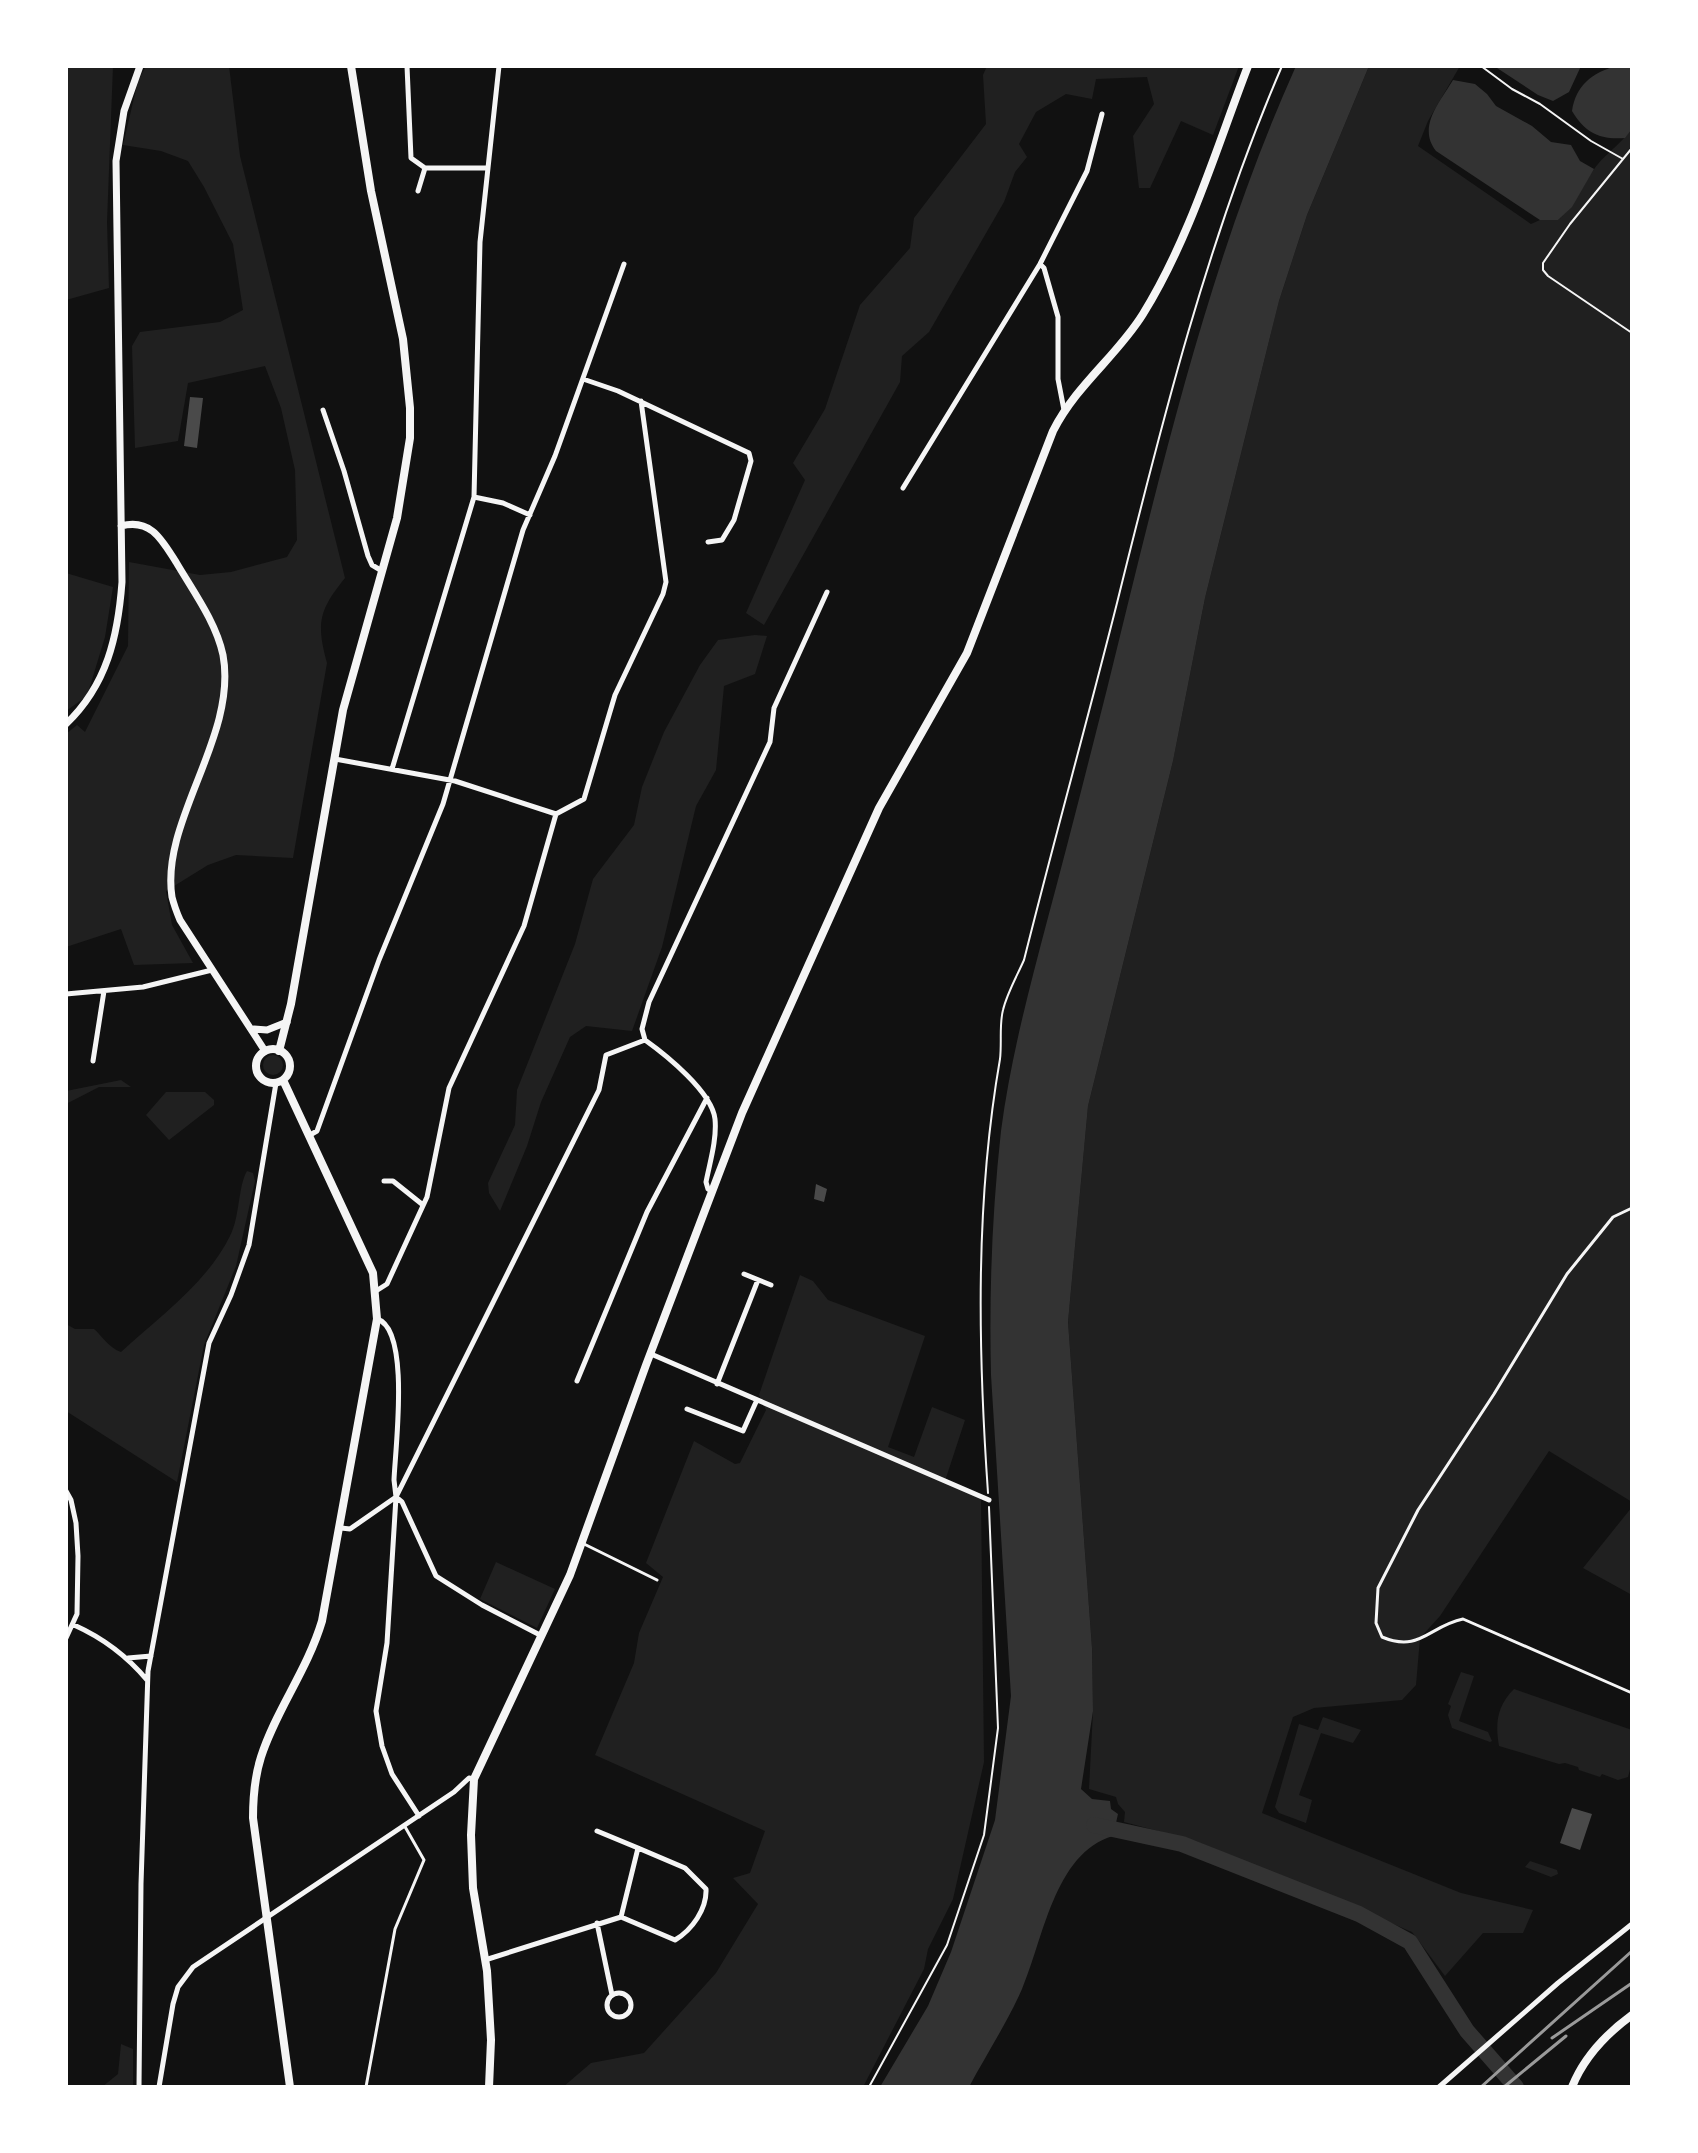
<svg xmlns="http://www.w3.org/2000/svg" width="1698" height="2153" font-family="Lato,sans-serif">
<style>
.green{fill:#202020}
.water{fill:#333}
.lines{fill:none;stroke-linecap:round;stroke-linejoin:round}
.river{stroke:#333;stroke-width:16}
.building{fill:#4a4a4a}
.path{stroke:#f5f5f5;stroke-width:2}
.service{stroke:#f5f5f5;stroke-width:3}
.minor{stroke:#f5f5f5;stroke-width:5}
.tertiary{stroke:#f5f5f5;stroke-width:7}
.secondary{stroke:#f5f5f5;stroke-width:8}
.rail{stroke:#9a9a9a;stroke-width:3}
</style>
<rect width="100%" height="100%" fill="#111"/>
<path class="green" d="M66,66H113L107,222L109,288L66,300Z
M146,66H229L240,156L345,578C319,610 316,623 327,663L293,858L236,855L208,865L166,891L172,925L193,963L134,965L121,929L66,947V734L77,725L85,732L128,646L129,562L200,575L231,572L287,557L297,540L295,470L281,408L265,366L188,383L178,441L135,448L132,346L140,332L220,322L243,310L233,244L204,187L188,161L161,151L123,145L138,81Z
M987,66H1239L1213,135L1181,121L1150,188H1139L1133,136L1154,104L1147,77L1096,79L1092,99L1066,94L1036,112L1019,144L1027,157L1015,172L1004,202L929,332L902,356L900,382L764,625L746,613L805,480L793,463L825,409L860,305L910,248L914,218L986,124L983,75Z
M1369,66H1460L1428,121L1418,146L1531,224L1540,220H1558C1575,205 1580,191 1592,172C1603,155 1620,145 1632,129V1502L1549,1451L1440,1616L1420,1638L1416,1685L1402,1700L1314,1708L1293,1717L1262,1813L1461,1893L1533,1910L1523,1933H1483L1445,1976L1412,1932L1196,1841L1124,1822L1125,1812L1118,1804L1116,1797L1089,1789L1093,1711L1092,1648L1068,1322L1088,1106L1173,761L1205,598L1279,301L1307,215Z
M66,573L113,587L105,637L87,696L66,711Z
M755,635L767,636L755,674L724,686L716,770L696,806L662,947L632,1031L586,1026L570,1037L541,1102L527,1146L500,1211L489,1193L488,1183L515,1125L517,1090L575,944L593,879L634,825L642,787L664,732L700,665L718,640Z
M263 1065a10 10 0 1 1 20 0a10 10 0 1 1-20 0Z
M121,1080L131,1087H99L66,1104V1091Z
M166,1092H205L214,1100V1105L169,1140L146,1115Z
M247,1171L253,1173L255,1181L236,1266L204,1345L177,1482L66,1411V1324L75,1329H94C103,1337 109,1348 121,1352C159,1317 207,1283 230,1236C240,1217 238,1186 247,1171Z
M800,1275L813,1281L828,1300L925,1336L888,1447L914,1457L932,1407L965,1420L945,1481L981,1497L984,1762L953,1899L928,1949L924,1969L863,2087H563L591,2063L644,2053L716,1973L758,1904L733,1878L750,1873L765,1831L595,1755L634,1663L639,1633L663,1577L646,1563L694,1441L735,1464L740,1463L766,1410L759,1395Z
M1632,1507V1595L1583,1568Z
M496,1562L555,1589L537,1628L480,1599Z
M1461,1672L1474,1676L1459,1721L1488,1732L1492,1741L1490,1742L1452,1728L1448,1715L1451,1706L1448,1704Z
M1514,1689L1632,1730V1762L1628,1777L1618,1780L1602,1774L1600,1777L1579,1770L1578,1767L1565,1763L1559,1764L1499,1746C1495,1723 1497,1706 1514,1689Z
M1323,1717L1361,1730L1353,1743L1321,1733L1299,1795L1312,1800L1306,1823L1279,1813L1275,1807L1299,1724L1318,1730Z
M1530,1861L1557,1870L1558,1874L1551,1877L1525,1867Z
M121,2044L133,2049V2087H102L118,2074Z"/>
<path class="water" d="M1296,66H1369L1307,215L1279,301L1205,598L1173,761L1088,1106L1068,1322L1092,1648L1093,1711L1081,1789L1092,1799L1110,1801L1111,1809L1118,1814L1113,1836C1054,1853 1043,1941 1022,1989C1007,2023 986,2055 969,2087H880L928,2006L951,1952L995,1820L1011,1696L991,1375C989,1294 992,1212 1001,1131C1010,1062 1028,993 1046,925C1067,847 1087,768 1107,689C1159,479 1207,264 1296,66Z
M1494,66H1581L1569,92L1553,101L1538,95Z
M1616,66H1632V129L1625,138C1600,140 1585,133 1572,111C1576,85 1592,73 1616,66Z
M1453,80L1475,84L1487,94L1496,106L1532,126L1551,142L1571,145L1580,161L1594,169L1572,207L1558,220H1540L1436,151C1417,127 1440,102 1453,80Z"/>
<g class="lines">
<path class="river" d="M1094,1825L1182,1844L1359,1914L1410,1942L1467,2031L1516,2087"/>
</g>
<path class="building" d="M190,397L203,398L197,448L184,446Z
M816,1184L827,1189L824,1202L814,1199Z
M1572,1808L1592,1814L1580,1850L1560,1843Z"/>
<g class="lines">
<path class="path" d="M1481,66L1512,89L1540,104L1591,141L1623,159
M1632,148L1570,224L1543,263V270L1548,276L1632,333
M988,1493C978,1349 975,1202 1000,1059C1002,1043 999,1025 1003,1010C1007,993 1017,976 1024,960C1054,840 1087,722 1117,603C1162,421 1208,238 1282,66
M869,2087L947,1945L984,1835L998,1728L989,1507"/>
<path class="service" d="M1632,1208L1613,1217L1567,1274L1494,1394L1418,1510L1378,1588L1376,1623L1382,1637C1420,1653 1429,1626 1463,1619L1632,1693
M582,1543L657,1580
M366,2087L395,1929L424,1860L404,1825"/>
<path class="minor" d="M407,66L411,158L425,168H488
M418,191L425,168
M1040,264L1044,268L1058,317V379L1064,410
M583,379L618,391L749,453L751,461L734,520L722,540L708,542
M323,410L344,471L368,556L372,565L382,571
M903,488L1040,264L1087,171L1102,114
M474,497L503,503L530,515
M335,759L455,781L556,814
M392,769L474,497L480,242L499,66
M66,994L143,987L212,970
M93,1061L104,991
M310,1135L317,1131L379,960L443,804L523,530L555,456L624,264
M384,1181H393L423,1205
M711,1191L708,1189L706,1182C710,1162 717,1139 715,1119C712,1092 666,1055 645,1040L642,1029L649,1002L770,742L774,708L827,592
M744,1274L771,1285
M376,1291L387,1284L427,1197L449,1088L524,926L556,814L584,799L615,695L663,594L666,582L641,401
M377,1319C411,1329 395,1450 394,1480L396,1497L402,1502L436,1576L482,1605L540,1635
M651,1354L989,1500
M577,1381L647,1212L707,1098
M717,1384L758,1280
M687,1409L743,1431L756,1402
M66,1491L71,1500L76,1523L78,1556L77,1614L66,1638
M396,1497L387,1643L376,1711L382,1746L392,1774L419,1816
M341,1528L350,1529L396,1497L599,1090L606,1055L645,1040
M74,1625C103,1638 127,1656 147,1680
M128,1658L151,1656
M597,1831L638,1848
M597,1923L612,1995
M485,1960L621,1917L675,1940C692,1930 707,1909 706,1889L685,1868L638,1848L621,1917
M607 2005a12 12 0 1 1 24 0a12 12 0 1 1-24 0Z
M139,2087L141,1884L148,1671L209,1343L231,1295L249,1245L276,1083
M159,2087L173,2004L178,1987L193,1967L454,1792L469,1778L473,1779
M1439,2087L1558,1983L1632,1924"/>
<path class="tertiary" d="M121,526C151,518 162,540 176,562C193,591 216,622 223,655C238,736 160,821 172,897C174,905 177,913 180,920L265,1051
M66,724C107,685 118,636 122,582L116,161L124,111L140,66
M254,1029L267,1030L287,1022"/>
<path class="secondary" d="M256 1066a17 17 0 1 1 34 0a17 17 0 1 1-34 0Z
M279,1051L291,1004L343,710L397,518L410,438V408L403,339L371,191L351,66
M283,1080L373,1273L377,1319L322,1621C307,1671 276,1710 261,1757C255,1776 253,1797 253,1818L290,2087
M489,2087L491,2040L487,1971L473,1888L471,1835L474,1779L570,1575L646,1365L742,1113L879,808L967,653L1053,431C1077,384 1117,356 1143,314C1190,238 1216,149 1248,66
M1572,2087C1584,2057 1606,2034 1632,2015"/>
<path class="rail" d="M1552,2038L1632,1983
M1481,2087L1632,1951
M1504,2087L1566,2036"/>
</g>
<rect width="1698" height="2153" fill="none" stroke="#ffffff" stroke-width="136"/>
</svg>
